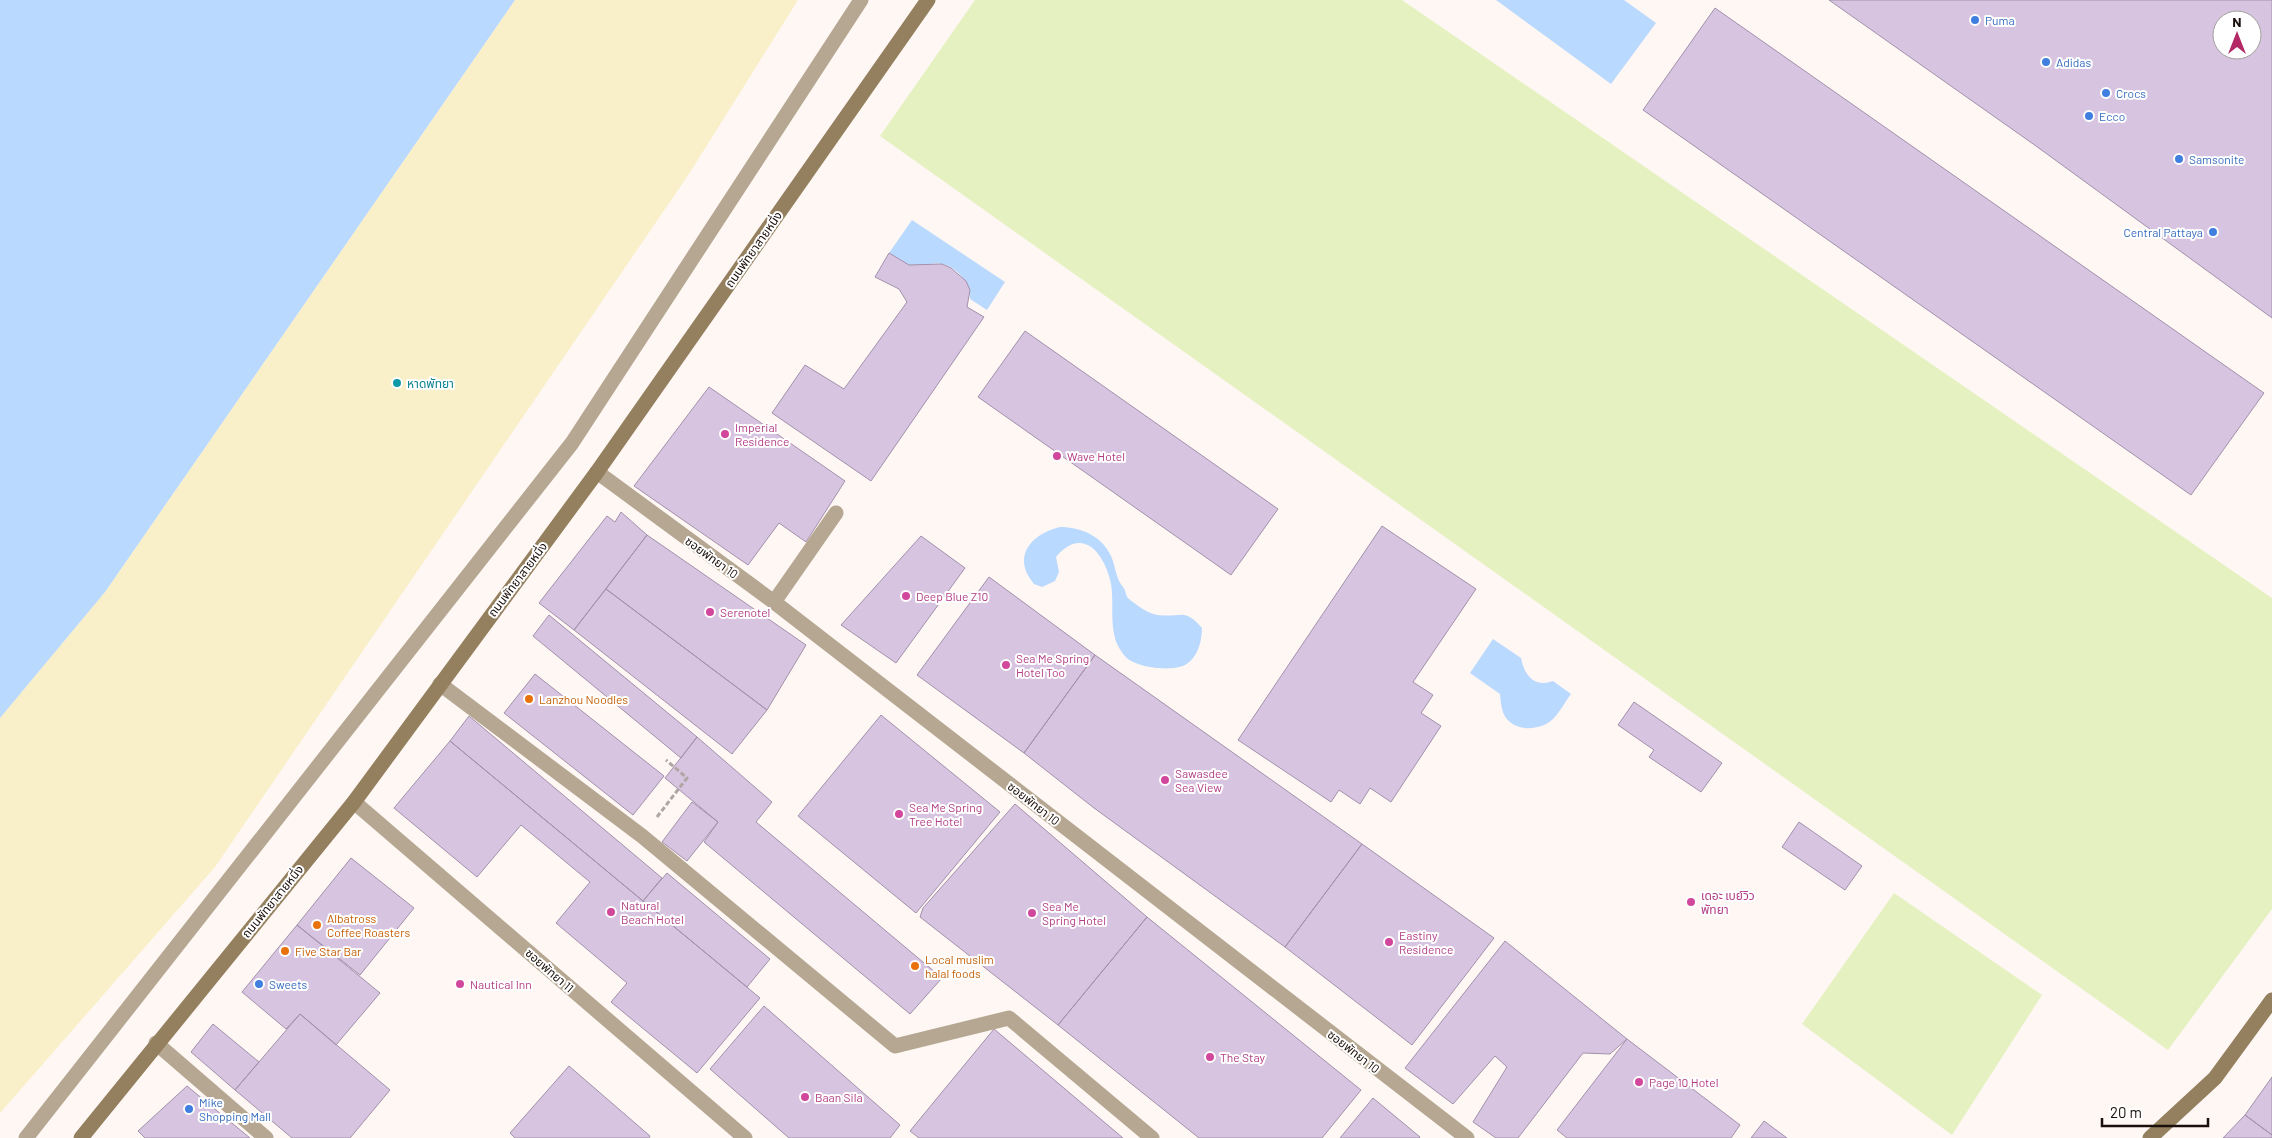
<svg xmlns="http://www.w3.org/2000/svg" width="2272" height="1138" font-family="Barlow,'Noto Sans Thai',sans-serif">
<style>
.green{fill:#e5f1c1}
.sand{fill:#f9f0ca}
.water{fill:#bad9fe}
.building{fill:#d7c4e0;stroke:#a390ab;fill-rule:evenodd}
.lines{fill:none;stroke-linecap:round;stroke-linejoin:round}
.path{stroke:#afa6a3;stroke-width:3;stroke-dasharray:5 2.5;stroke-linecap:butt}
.service{stroke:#b5a791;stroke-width:15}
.pedestrian{stroke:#b5a791;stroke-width:15}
.minor{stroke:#b5a791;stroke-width:15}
.secondary{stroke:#94805f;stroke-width:15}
.shop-dot{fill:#3f7fe0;stroke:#fff;stroke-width:2}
.culture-dot{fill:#0f9aa8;stroke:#fff;stroke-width:2}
.hotel-dot{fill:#d1479c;stroke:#fff;stroke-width:2}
.food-dot{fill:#e8710a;stroke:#fff;stroke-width:2}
.labels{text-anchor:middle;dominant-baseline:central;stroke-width:4;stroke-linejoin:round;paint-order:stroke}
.shop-label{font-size:12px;fill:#366cbe;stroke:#fff;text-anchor:start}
.street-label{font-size:12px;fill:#1a0f0a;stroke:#fff}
.culture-label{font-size:12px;fill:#0d838f;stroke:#fff;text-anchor:start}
.hotel-label{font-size:12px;fill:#b23c85;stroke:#fff;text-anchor:start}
.food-label{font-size:12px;fill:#c56008;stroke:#fff;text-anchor:start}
</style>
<rect width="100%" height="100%" fill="#fff7f4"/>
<path class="green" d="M975,0H1402L2272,598V909L2168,1050L880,136Z
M1894,893L2042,995L1952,1135L1802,1024Z"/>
<path class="sand" d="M515,0H798L689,174L215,867L0,1113V718L105,592Z"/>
<path class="water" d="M0,0H515L105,592L0,718Z
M1496,0H1624L1656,23L1611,84Z
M912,220L1005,282L987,310L970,299C970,284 958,267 942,264C932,262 920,267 910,265C903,264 895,257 889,253Z
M1060,527C1081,527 1102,536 1111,556C1116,567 1115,577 1123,587C1126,590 1125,595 1128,598C1135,604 1148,614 1158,615C1181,618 1184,607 1202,628C1202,640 1198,658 1185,665C1172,672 1133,668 1124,655C1120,650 1116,643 1115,638C1110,620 1114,602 1111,584C1105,554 1083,525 1056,557L1059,572L1055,581L1042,587L1034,584C1011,557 1031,534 1060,527Z
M1493,639L1521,658C1524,675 1535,688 1553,681L1571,694C1565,702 1560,712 1553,719C1543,729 1521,732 1510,722C1501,715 1501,703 1500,694L1470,673Z"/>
<path class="building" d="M1829,0H2272V318L2036,146ZM2222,20H2252V50H2222Z
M1715,8L2264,393L2191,495L1643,110Z
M889,253L909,265L942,264L951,268L966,281L970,290L967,307L984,317L871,481L772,413L805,365L844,389L907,302L899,289L875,277Z
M1025,331L1278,509L1231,575L978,397Z
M709,387L845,481L806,542L779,523L748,565L634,486Z
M621,512L647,535L574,630L539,603L607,516L615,522Z
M1382,526L1476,589L1413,682L1433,695L1421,713L1441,726L1391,802L1370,788L1360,804L1339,790L1331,802L1238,740Z
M647,535L806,645L767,710L606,589Z
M921,536L965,568L896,663L841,625Z
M989,577L1095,655L1024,753L917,675Z
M606,589L767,710L732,754L574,630Z
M549,615L697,737L681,758L533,636Z
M1095,655L1362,844L1285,947L1094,808L1024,753Z
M535,674L664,776L633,815L504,713Z
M1634,702L1722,763L1701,792L1649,757L1654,750L1618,725Z
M881,715L1000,812L916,913L798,816Z
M469,716L662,878L643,901L450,741Z
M697,737L772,802L756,822L942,978L910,1014L704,842L718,822L665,778Z
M450,741L760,998L697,1073L611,1002L627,983L556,923L590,882L521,825L477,877L394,808Z
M692,802L718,822L687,861L662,842Z
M1015,804L1147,917L1058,1025L920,917L923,908Z
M1799,822L1862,866L1845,890L1782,847Z
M1362,844L1494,938L1412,1045L1285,947Z
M351,858L414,908L360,975L297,925Z
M667,873L770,959L747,987L643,901Z
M1147,917L1361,1090L1322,1138H1199L1058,1025Z
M297,925L380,993L336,1045L300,1014L286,1029L242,992Z
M1505,941L1627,1039L1610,1054L1583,1053L1518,1138H1496L1473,1122L1507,1067L1495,1056L1453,1104L1405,1068Z
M764,1006L900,1125L890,1138H789L710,1069Z
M300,1014L390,1090L350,1138H292L235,1090Z
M213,1024L259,1062L235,1090L191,1052Z
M994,1029L1123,1138H919L910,1131Z
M1627,1039L1740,1125L1731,1138H1567L1557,1130Z
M569,1066L650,1136L649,1138H515L510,1133Z
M2272,1077V1135L2245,1115Z
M187,1086L250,1138H145L138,1131Z
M1373,1098L1420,1137L1419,1138H1340Z
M2245,1115L2272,1135V1138H2223Z
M1764,1121L1787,1138H1751Z"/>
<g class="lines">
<path class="path" d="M657,817L687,778L666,760"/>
<path class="service" d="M774,602L836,513
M440,684L642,836L895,1046L1009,1018L1152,1138
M156,1043L266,1138"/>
<path class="pedestrian" d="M26,1138L572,443L861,0"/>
<path class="minor" d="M597,472L774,602L1467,1138
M354,802L745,1138"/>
<path class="secondary" d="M81,1138L354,802L597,472L928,0
M2150,1138L2215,1078L2272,1000"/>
</g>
<g class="shop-dot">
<circle cx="1975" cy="20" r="5"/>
<circle cx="2046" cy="62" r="5"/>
<circle cx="2106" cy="93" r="5"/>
<circle cx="2089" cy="116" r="5"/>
<circle cx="2179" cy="159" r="5"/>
<circle cx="2213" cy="232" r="5"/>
<circle cx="259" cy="984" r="5"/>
<circle cx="189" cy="1109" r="5"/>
</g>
<circle class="culture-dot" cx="397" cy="383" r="5"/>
<g class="hotel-dot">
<circle cx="725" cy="434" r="5"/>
<circle cx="1057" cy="456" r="5"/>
<circle cx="906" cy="596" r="5"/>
<circle cx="710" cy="612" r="5"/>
<circle cx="1006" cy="665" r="5"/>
<circle cx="1165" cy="780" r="5"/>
<circle cx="899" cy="814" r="5"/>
<circle cx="1691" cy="902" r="5"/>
<circle cx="611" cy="912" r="5"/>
<circle cx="1032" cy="913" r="5"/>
<circle cx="1389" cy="942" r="5"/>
<circle cx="460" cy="984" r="5"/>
<circle cx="1210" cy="1057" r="5"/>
<circle cx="1639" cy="1082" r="5"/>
<circle cx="805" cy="1097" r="5"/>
</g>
<g class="food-dot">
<circle cx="529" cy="699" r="5"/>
<circle cx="317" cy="925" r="5"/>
<circle cx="285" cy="951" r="5"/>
<circle cx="915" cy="966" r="5"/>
</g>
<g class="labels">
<g class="shop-label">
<text x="1985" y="20">Puma</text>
<text x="2056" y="62">Adidas</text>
<text x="2116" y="93">Crocs</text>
<text x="2099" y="116">Ecco</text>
<text x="2189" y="159">Samsonite</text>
<text x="2203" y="232" text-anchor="end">Central Pattaya</text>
<text x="269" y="984">Sweets</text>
<text x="199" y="1102">Mike<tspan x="199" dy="14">Shopping Mall</tspan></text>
</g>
<g class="street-label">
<text transform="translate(753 249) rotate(-55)">ถนนพัทยาสายหนึ่ง</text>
<text transform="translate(712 557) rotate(36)">ซอยพัทยา 10</text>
<text transform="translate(517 579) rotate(-53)">ถนนพัทยาสายหนึ่ง</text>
<text transform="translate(1034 803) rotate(38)">ซอยพัทยา 10</text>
<text transform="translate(272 901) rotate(-51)">ถนนพัทยาสายหนึ่ง</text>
<text transform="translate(550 970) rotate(41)">ซอยพัทยา 11</text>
<text transform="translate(1354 1051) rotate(38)">ซอยพัทยา 10</text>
</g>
<g class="culture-label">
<text x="407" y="383">หาดพัทยา</text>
</g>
<g class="hotel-label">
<text x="735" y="427">Imperial<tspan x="735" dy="14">Residence</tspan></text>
<text x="1067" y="456">Wave Hotel</text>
<text x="916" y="596">Deep Blue Z10</text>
<text x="720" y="612">Serenotel</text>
<text x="1016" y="658">Sea Me Spring<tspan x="1016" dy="14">Hotel Too</tspan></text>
<text x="1175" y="773">Sawasdee<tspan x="1175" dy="14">Sea View</tspan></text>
<text x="909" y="807">Sea Me Spring<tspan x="909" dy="14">Tree Hotel</tspan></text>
<text x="1701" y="895">เดอะ เบย์วิว<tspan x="1701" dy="14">พัทยา</tspan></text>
<text x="621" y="905">Natural<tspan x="621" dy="14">Beach Hotel</tspan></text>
<text x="1042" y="906">Sea Me<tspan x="1042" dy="14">Spring Hotel</tspan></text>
<text x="1399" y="935">Eastiny<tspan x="1399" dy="14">Residence</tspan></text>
<text x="470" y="984">Nautical Inn</text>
<text x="1220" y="1057">The Stay</text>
<text x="1649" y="1082">Page 10 Hotel</text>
<text x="815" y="1097">Baan Sila</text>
</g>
<g class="food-label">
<text x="539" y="699">Lanzhou Noodles</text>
<text x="327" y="918">Albatross<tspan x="327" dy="14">Coffee Roasters</tspan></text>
<text x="295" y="951">Five Star Bar</text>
<text x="925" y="959">Local muslim<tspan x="925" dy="14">halal foods</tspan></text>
</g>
</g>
<g transform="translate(2237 35)"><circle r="24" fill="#ffffff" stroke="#a39f9d"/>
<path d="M0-4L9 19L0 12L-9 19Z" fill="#b32966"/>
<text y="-8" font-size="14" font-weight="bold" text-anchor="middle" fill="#1a0f0a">N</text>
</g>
<path d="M2102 1118v8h106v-8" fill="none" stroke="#1a0f0a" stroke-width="2.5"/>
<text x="2110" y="1118" font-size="15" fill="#1a0f0a" stroke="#ffffff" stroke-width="4" paint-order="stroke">20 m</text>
</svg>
